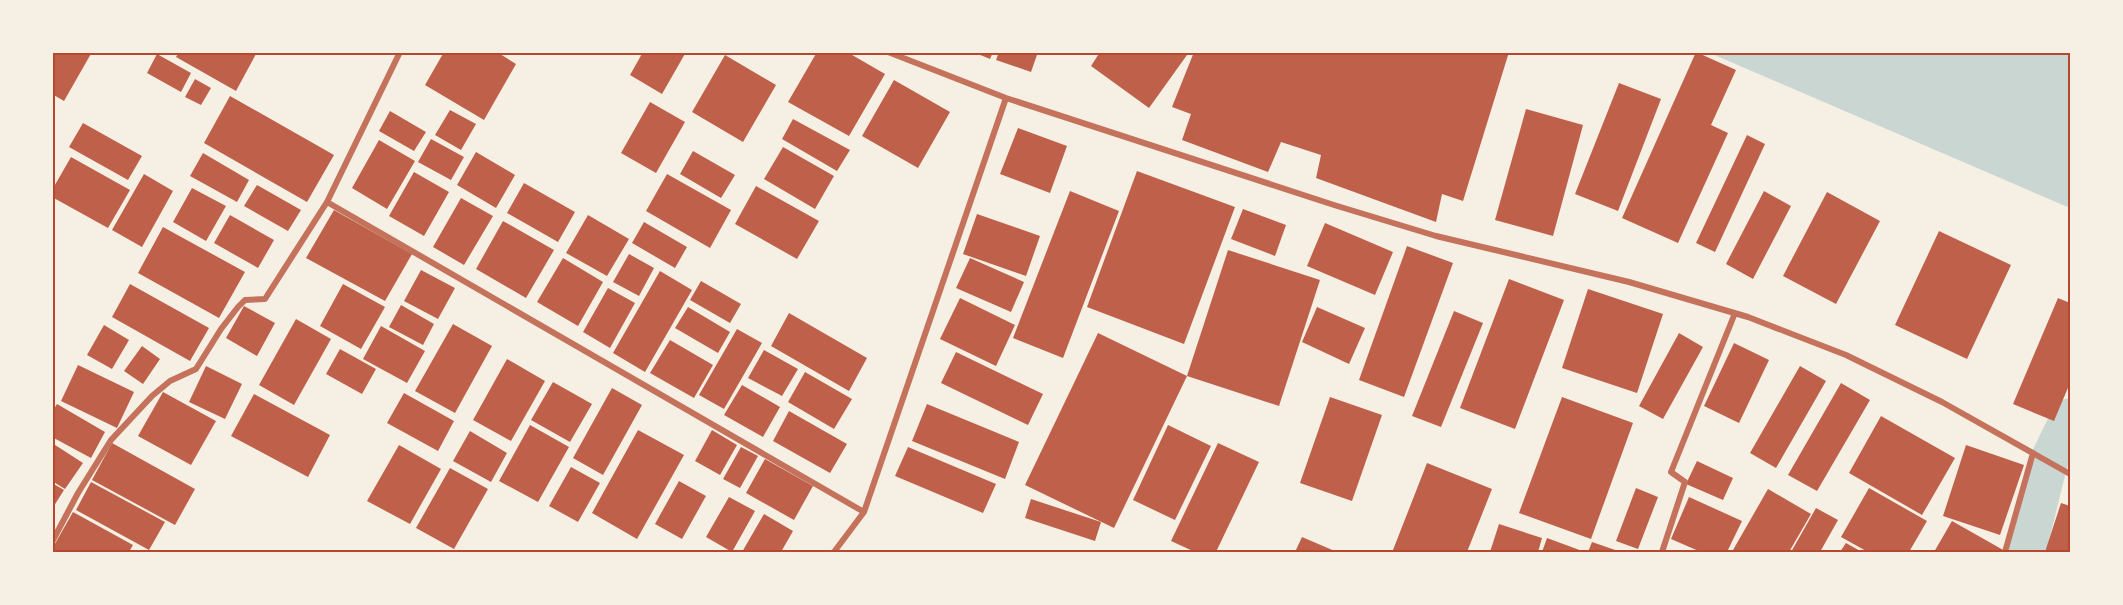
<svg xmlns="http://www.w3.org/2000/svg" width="2123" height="605" font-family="'Source Sans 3',sans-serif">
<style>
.water{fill:#c9d6d2}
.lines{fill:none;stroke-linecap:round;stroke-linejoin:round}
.canal{stroke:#c9d6d2;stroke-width:39}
.building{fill:#bf614a}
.minor{stroke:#c5725c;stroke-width:6}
.neatline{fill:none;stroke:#b5482f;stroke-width:2}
</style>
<rect width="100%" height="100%" fill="#f6efe4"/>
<path class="water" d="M1710,53H2070V208Z"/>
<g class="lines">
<path class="canal" d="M2026,552L2048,463L2070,418"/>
</g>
<path class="building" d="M52,52H92L64,101L52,94Z
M179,52H254L256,54L236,91L176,57Z
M444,52H497L516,64L484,120L425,85Z
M643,52H686L662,94L630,75Z
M817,52H847L885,74L849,136L788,102Z
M973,52H993L990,59Z
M999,52H1038L1031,72L996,60Z
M1100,52H1183L1187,55L1149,108L1091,66Z
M1194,52H1509L1463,201L1442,194L1436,222L1316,178L1321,155L1281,142L1268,172L1182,140L1191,114L1172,107Z
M1696,52L1736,70L1711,125L1728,133L1678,243L1622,218Z
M157,54L191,73L181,92L147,73Z
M725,55L776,85L743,142L692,112Z
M195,79L211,88L201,105L185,97Z
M894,80L950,112L918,168L862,136Z
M1619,83L1661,99L1618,211L1575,194Z
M230,96L334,155L307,202L204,143Z
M650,102L685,122L656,173L621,153Z
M1526,109L1583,125L1553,236L1495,220Z
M450,110L476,124L461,150L435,135Z
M390,111L426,132L414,151L379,131Z
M793,119L850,150L837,171L782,139Z
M83,123L142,156L128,180L69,147Z
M1018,128L1067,146L1050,193L1000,174Z
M1747,135L1765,144L1715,252L1696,243Z
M431,139L464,157L451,180L418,162Z
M379,140L415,161L387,209L352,188Z
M783,147L834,176L815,209L764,179Z
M693,151L735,175L721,198L680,174Z
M476,152L515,175L496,208L457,185Z
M203,153L249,180L237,202L190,176Z
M71,157L130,190L108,228L52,197V190Z
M1137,171L1235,207L1184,344L1087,307Z
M414,172L449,192L424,236L389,216Z
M144,174L173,191L142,247L112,230Z
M667,174L731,210L710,248L646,211Z
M524,183L575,212L558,242L507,213Z
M257,185L301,210L288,231L244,206Z
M756,186L819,221L797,259L735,224Z
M192,188L226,206L206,241L173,222Z
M1070,191L1119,211L1063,358L1013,338Z
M1764,191L1791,206L1753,279L1726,264Z
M1827,192L1880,221L1836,304L1783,276Z
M461,198L493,216L464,265L433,247Z
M1243,209L1286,225L1275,256L1231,239Z
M334,210L412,254L385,301L306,258Z
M977,214L1040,236L1026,276L963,254Z
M230,215L274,240L258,268L214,243Z
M588,215L629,239L607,276L566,253Z
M503,221L554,250L526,298L476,269Z
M644,222L687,247L675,268L632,243Z
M1325,223L1393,252L1375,295L1307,266Z
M163,227L245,272L219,318L138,273Z
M1939,231L2011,265L1967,359L1895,325Z
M1407,246L1453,263L1404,397L1359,380Z
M1228,250L1320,280L1279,406L1187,376L1114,528L1025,485L1098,333L1187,376Z
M629,254L654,268L639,296L613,282Z
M563,258L603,282L578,326L537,302Z
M970,258L1024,282L1011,312L956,288Z
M421,270L455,288L438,319L404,301Z
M660,271L692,290L645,372L613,353Z
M1509,279L1564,300L1515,429L1460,408Z
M701,281L741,304L730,323L690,300Z
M130,284L209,328L190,361L112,317Z
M343,284L385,307L361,349L320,326Z
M608,288L635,303L610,348L583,332Z
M1588,289L1663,314L1637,393L1562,368Z
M960,298L1015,325L996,366L940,339Z
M2058,298L2070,303V383L2054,421L2013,404Z
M401,305L434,324L423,345L389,327Z
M244,306L275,323L257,356L226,338Z
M688,307L730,332L718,353L675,328Z
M1317,307L1365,328L1349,364L1302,342Z
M1454,311L1483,323L1441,427L1412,416Z
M789,313L867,358L849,391L771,346Z
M296,319L331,339L294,405L259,385Z
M453,324L492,346L455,413L415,391Z
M104,325L129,340L112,369L87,355Z
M381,326L425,351L407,383L363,359Z
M737,329L762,343L724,409L699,395Z
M1679,333L1703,347L1663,419L1639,406Z
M670,340L713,365L694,398L650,373Z
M1734,343L1769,360L1739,423L1704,406Z
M142,346L160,359L143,384L124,371Z
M340,349L376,369L362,394L326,374Z
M764,350L798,369L782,396L748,378Z
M956,352L1043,394L1028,425L941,383Z
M507,359L545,381L511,441L473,420Z
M78,365L134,392L117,428L61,401Z
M206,366L242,384L225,419L189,402Z
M1800,366L1826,381L1776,468L1750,453Z
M805,372L852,399L834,429L788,402Z
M553,382L592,404L570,442L531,420Z
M1841,383L1870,400L1817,491L1788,475Z
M742,385L780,407L763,437L724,415Z
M612,388L642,405L603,475L573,458Z
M163,392L216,421L191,465L138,436Z
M404,393L454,421L438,451L387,423Z
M254,394L330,435L308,477L231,436Z
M1330,397L1382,415L1352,501L1300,483Z
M1562,397L1633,423L1591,539L1519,513Z
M57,404L105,432L91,458L52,437V412Z
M927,404L1019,442L1005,479L912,441Z
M789,411L847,444L830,473L773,441Z
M1881,416L1955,458L1922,515L1849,473Z
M530,425L569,447L538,502L499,481Z
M1168,425L1211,446L1175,520L1133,500Z
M638,430L684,455L637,539L592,513Z
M712,430L737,445L720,475L695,461Z
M470,431L507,453L491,482L453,461Z
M52,443L83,463L65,489L52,481Z
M112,443L195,489L175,525L92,480Z
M1218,443L1259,462L1216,552H1195L1171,541Z
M399,445L441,469L410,524L367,501Z
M1966,445L2024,465L2000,535L1943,516Z
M741,447L758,456L740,488L723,479Z
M908,447L996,484L983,513L895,476Z
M765,459L813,486L794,520L746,493Z
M1697,461L1733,478L1723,500L1686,484Z
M1427,463L1492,489L1467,552H1399L1393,550Z
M571,467L600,483L578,522L549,506Z
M450,468L488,489L454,549L416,528Z
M679,481L706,496L682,539L655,524Z
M91,482L165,522L149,550L76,510Z
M52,483L64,490L52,509Z
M1636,488L1658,497L1638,549L1616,541Z
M1869,488L1927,521L1909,552H1868L1841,537Z
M1768,489L1811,514L1789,552H1737L1733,550Z
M729,497L755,511L732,552L706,537Z
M1689,497L1742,521L1727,552H1701L1671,539Z
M1031,499L1101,522L1095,541L1025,518Z
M2061,503L2070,506V552H2045Z
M1816,508L1838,520L1820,552H1791Z
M73,512L133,545L129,552H52V549Z
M764,514L793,531L781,552H742Z
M1952,521L2005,551L2004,552H1934Z
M1499,524L1542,538L1538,552H1490Z
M1302,537L1337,552H1295Z
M1547,538L1585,552H1542Z
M1592,542L1621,552H1588Z
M1846,543L1862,552H1840Z"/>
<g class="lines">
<path class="minor" d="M888,52L1006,98L1334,205L1436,236L1629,282L1748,317L1846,355L1942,402L2070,474
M327,202L864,512
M52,542L78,493L111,440L152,396L170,381L196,369L221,329L238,307L245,300L265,299L327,202L400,52
M834,552L864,512L1006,98
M1662,552L1685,482L1671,472L1735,313
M2005,552L2033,453"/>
</g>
<rect width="2123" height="605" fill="none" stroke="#f6efe4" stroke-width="108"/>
<rect x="54" y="54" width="2015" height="497" class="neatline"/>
</svg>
